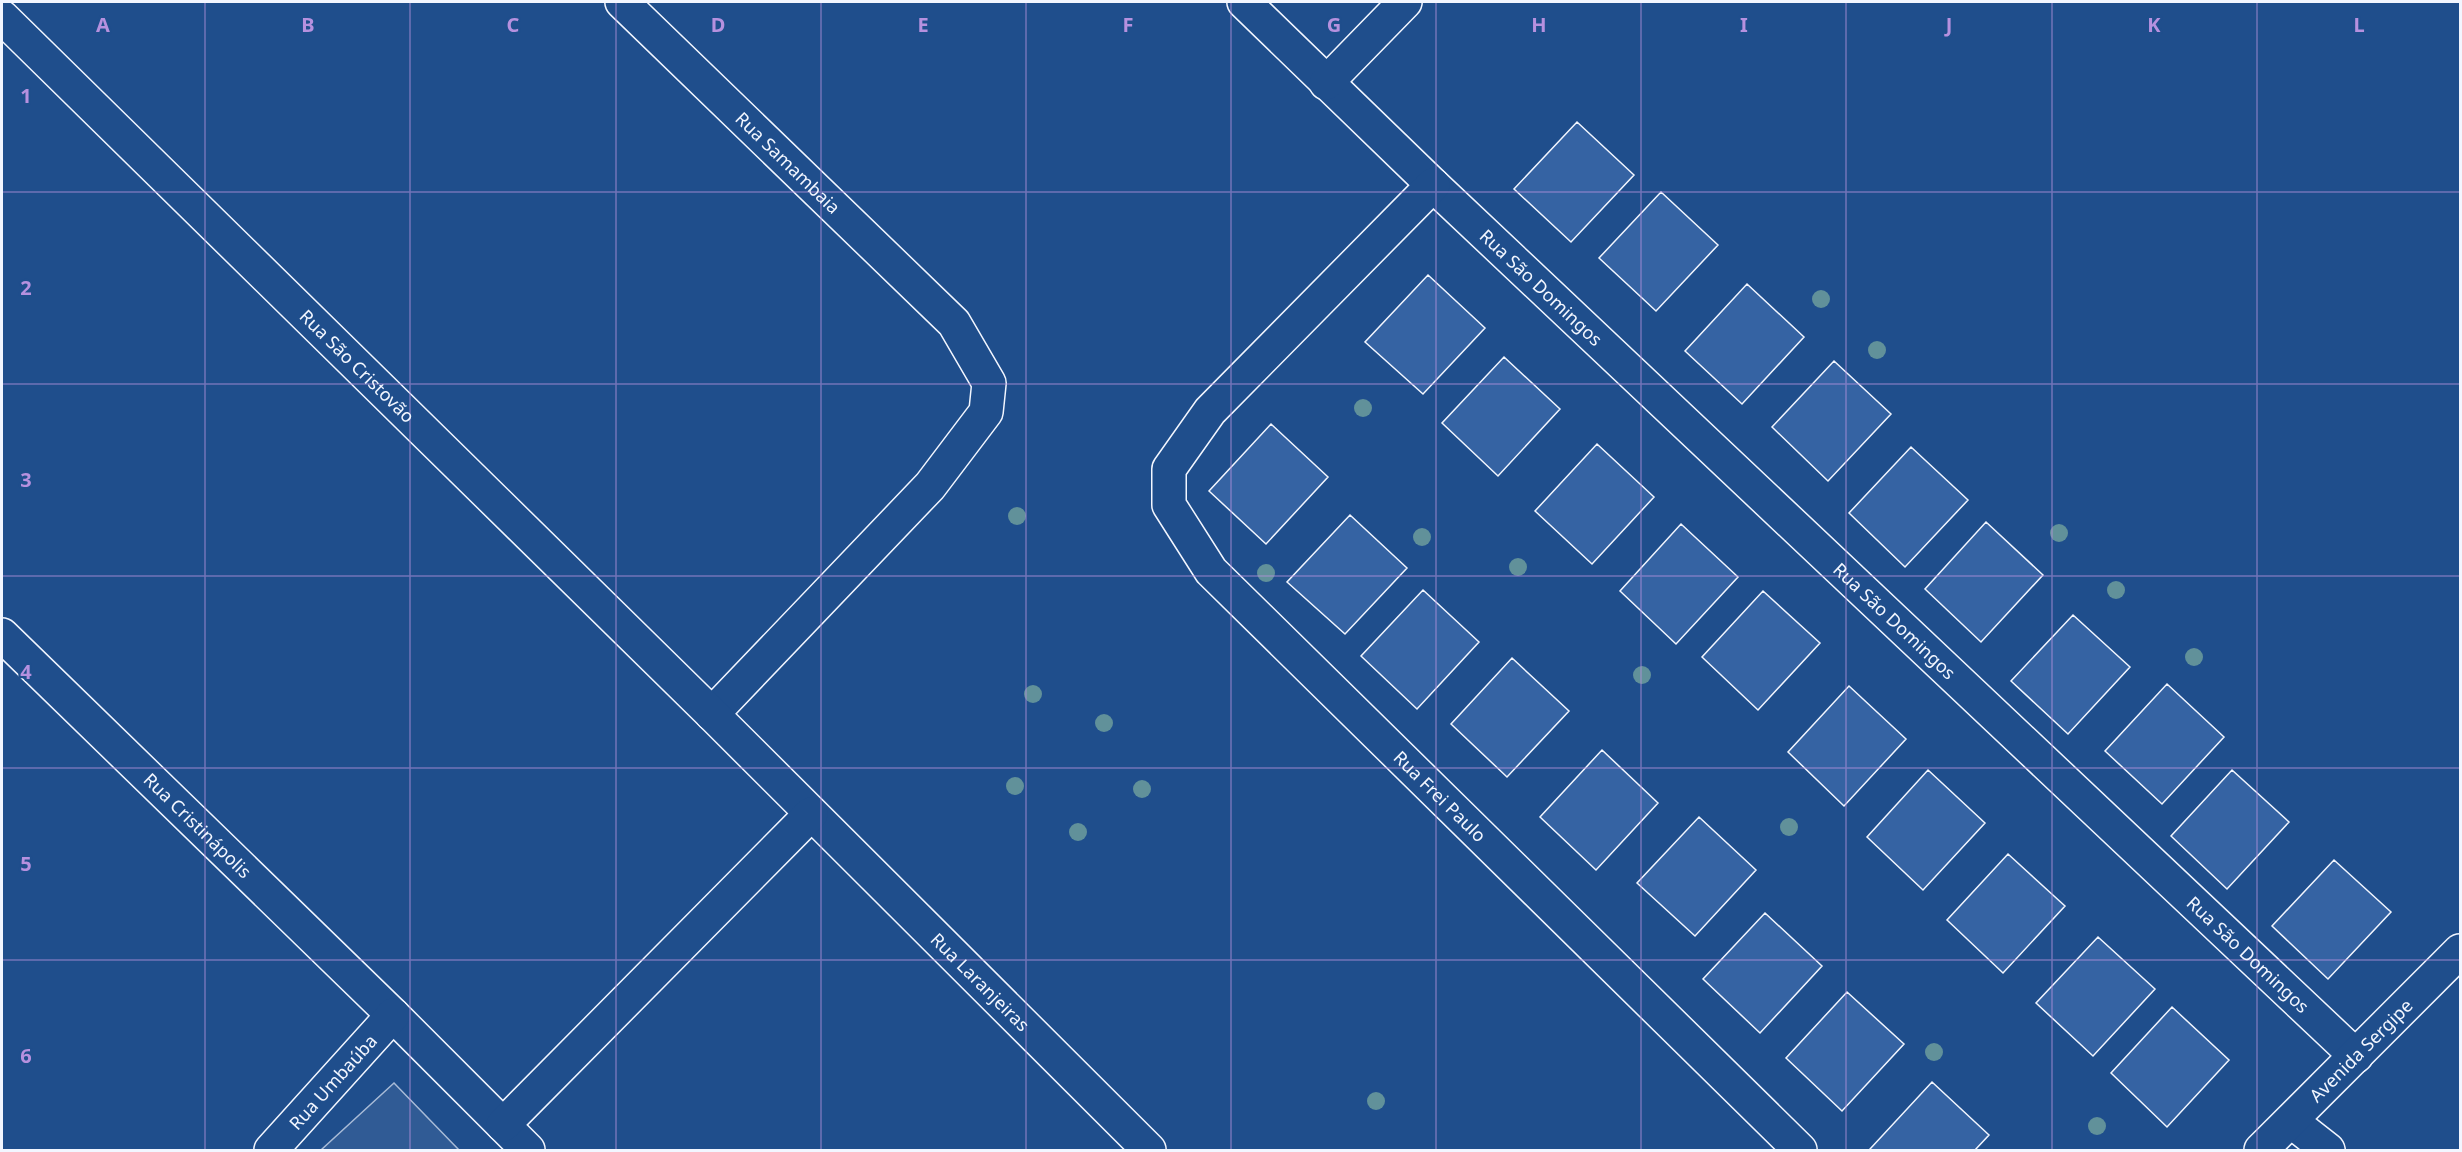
<svg xmlns="http://www.w3.org/2000/svg" width="2462" height="1152" font-family="'Noto Sans',sans-serif">
<style>
.built{fill:#305b95;stroke:#a8bbd7;stroke-width:1.5}
.building{fill:#3563a3;stroke:#f2f6ff;stroke-width:1.5}
.lines{fill:none;stroke-linecap:round;stroke-linejoin:round}
.minor-casing{stroke:#f2f6ff;stroke-width:36}
.minor{stroke:#1f4e8c;stroke-width:33}
.tree{fill:#61919a}
.grid{fill:none;stroke:#b691df;stroke-width:1.5;stroke-opacity:0.55}
.labels{text-anchor:middle;dominant-baseline:central;stroke-width:4.5;stroke-linejoin:round;paint-order:stroke}
.street-label{font-size:18px;fill:#f2f6ff;stroke:#1f4e8c}
.grid-label{font-size:20px;text-anchor:middle;font-weight:bold;fill:#b691df;stroke:#1f4e8c;stroke-width:4.5;stroke-linejoin:round;paint-order:stroke}
</style>
<rect width="100%" height="100%" fill="#1f4e8c"/>
<path class="built" d="M394,1083L459,1150H321Z"/>
<path class="building" d="M1577,122L1634,175L1571,242L1514,189Z
M1661,192L1718,245L1656,311L1599,258Z
M1428,275L1485,328L1423,394L1365,342Z
M1747,284L1804,337L1742,404L1685,351Z
M1504,357L1560,409L1498,476L1442,423Z
M1834,361L1891,414L1828,481L1772,427Z
M1271,424L1328,477L1266,544L1209,491Z
M1597,444L1654,497L1592,564L1535,511Z
M1911,447L1968,500L1905,567L1849,513Z
M1350,515L1407,568L1345,634L1287,582Z
M1986,522L2043,575L1981,642L1925,589Z
M1681,524L1738,577L1676,644L1620,591Z
M1423,590L1479,642L1417,709L1361,656Z
M1763,591L1820,643L1758,710L1702,657Z
M2073,615L2130,667L2068,734L2011,681Z
M1512,658L1569,711L1507,777L1451,724Z
M2167,684L2224,737L2162,804L2105,751Z
M1849,686L1906,739L1844,806L1788,752Z
M1602,750L1658,803L1596,870L1540,817Z
M1928,770L1985,823L1923,890L1867,837Z
M2232,770L2289,822L2227,889L2171,836Z
M1699,817L1756,870L1695,936L1637,883Z
M2008,854L2065,906L2003,973L1947,920Z
M2334,860L2391,912L2328,979L2272,926Z
M1765,913L1822,966L1760,1033L1703,979Z
M2098,937L2155,989L2093,1056L2036,1003Z
M1847,992L1904,1044L1842,1111L1786,1058Z
M2172,1007L2229,1060L2167,1127L2111,1073Z
M1932,1082L1989,1135L1975,1150H1872L1870,1149Z"/>
<g class="lines">
<g class="minor-casing">
<g id="minor">
<path id="s1" d="M622,2L954,323L989,383L986,412L930,486L712,714"/>
<path id="s2" d="M1244,2L1433,185L2356,1056"/>
<path id="s3" d="M2,17L712,714L1149,1150"/>
<path d="M1326,83L1405,2"/>
<path id="s4" d="M1433,185L1210,411L1169,469V505L1211,571L1800,1150"/>
<path id="s5" d="M2,635L393,1015L528,1150"/>
<path d="M2291,1121L2328,1150"/>
<path d="M503,1125L811,814"/>
<path id="s6" d="M271,1150L393,1015"/>
<path id="s7" d="M2261,1150L2460,951"/>
</g>
</g>
<use href="#minor" class="minor"/>
</g>
<g class="tree">
<circle cx="1821" cy="299" r="9"/>
<circle cx="1877" cy="350" r="9"/>
<circle cx="1363" cy="408" r="9"/>
<circle cx="1017" cy="516" r="9"/>
<circle cx="2059" cy="533" r="9"/>
<circle cx="1422" cy="537" r="9"/>
<circle cx="1518" cy="567" r="9"/>
<circle cx="1266" cy="573" r="9"/>
<circle cx="2116" cy="590" r="9"/>
<circle cx="2194" cy="657" r="9"/>
<circle cx="1642" cy="675" r="9"/>
<circle cx="1033" cy="694" r="9"/>
<circle cx="1104" cy="723" r="9"/>
<circle cx="1015" cy="786" r="9"/>
<circle cx="1142" cy="789" r="9"/>
<circle cx="1789" cy="827" r="9"/>
<circle cx="1078" cy="832" r="9"/>
<circle cx="1934" cy="1052" r="9"/>
<circle cx="1376" cy="1101" r="9"/>
<circle cx="2097" cy="1126" r="9"/>
</g>
<path class="grid" d="M205,2V1150M410,2V1150M616,2V1150M821,2V1150M1026,2V1150M1231,2V1150M1436,2V1150M1641,2V1150M1846,2V1150M2052,2V1150M2257,2V1150M2,192H2460M2,384H2460M2,576H2460M2,768H2460M2,960H2460"/>
<g class="labels">
<g class="street-label">
<text stroke="none"><textPath href="#s1" startOffset="231">Rua Samambaia</textPath></text>
<text stroke="none"><textPath href="#s2" startOffset="412">Rua São Domingos</textPath></text>
<text stroke="none"><textPath href="#s3" startOffset="498">Rua São Cristovão</textPath></text>
<text stroke="none"><textPath href="#s2" startOffset="898">Rua São Domingos</textPath></text>
<text stroke="none"><textPath href="#s4" startOffset="824">Rua Frei Paulo</textPath></text>
<text stroke="none"><textPath href="#s5" startOffset="273">Rua Cristinápolis</textPath></text>
<text stroke="none"><textPath href="#s2" startOffset="1384">Rua São Domingos</textPath></text>
<text stroke="none"><textPath href="#s3" startOffset="1374">Rua Laranjeiras</textPath></text>
<text stroke="none"><textPath href="#s7" startOffset="141">Avenida Sergipe</textPath></text>
<text stroke="none"><textPath href="#s6" startOffset="92">Rua Umbaúba</textPath></text>
</g>
</g>
<g class="grid-label">
<text x="103" y="32">A</text>
<text x="308" y="32">B</text>
<text x="513" y="32">C</text>
<text x="718" y="32">D</text>
<text x="923" y="32">E</text>
<text x="1128" y="32">F</text>
<text x="1334" y="32">G</text>
<text x="1539" y="32">H</text>
<text x="1744" y="32">I</text>
<text x="1949" y="32">J</text>
<text x="2154" y="32">K</text>
<text x="2359" y="32">L</text>
<text x="26" y="103">1</text>
<text x="26" y="295">2</text>
<text x="26" y="487">3</text>
<text x="26" y="679">4</text>
<text x="26" y="871">5</text>
<text x="26" y="1063">6</text>
</g>
<rect width="2462" height="1152" fill="none" stroke="#f2f6ff" stroke-width="6"/>
</svg>
